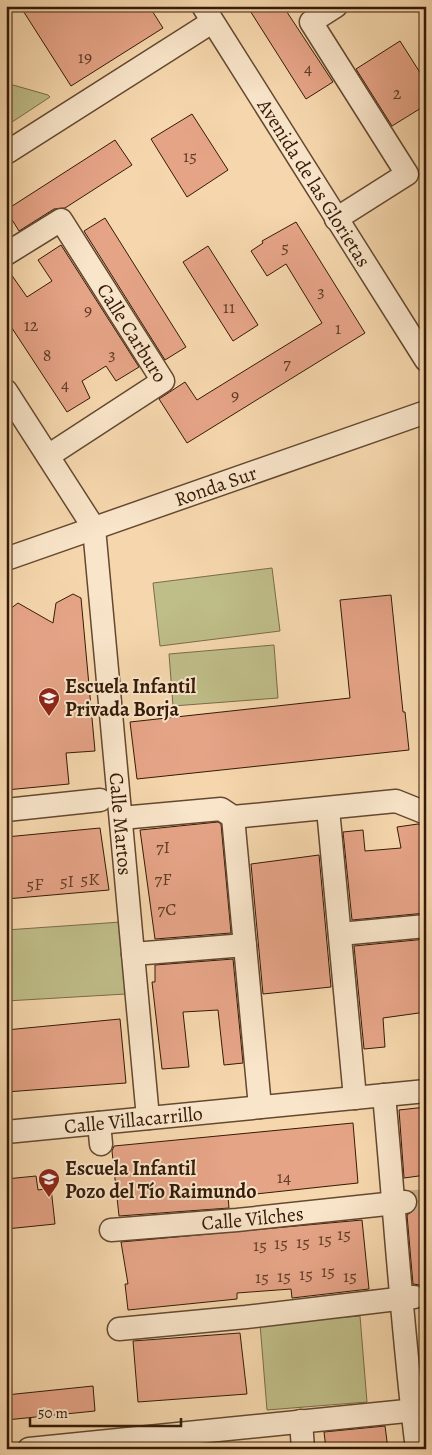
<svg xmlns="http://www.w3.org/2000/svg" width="432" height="1455" font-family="Alegreya,serif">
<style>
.green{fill:#bfbd88;stroke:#7a6c48}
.building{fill:#e6a487;stroke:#341a07}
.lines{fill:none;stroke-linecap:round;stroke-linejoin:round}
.minor-tunnel{stroke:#cfb18c;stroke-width:22;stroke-dasharray:22 11;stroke-linecap:butt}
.minor-casing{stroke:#644930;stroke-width:25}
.minor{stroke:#f9e5ca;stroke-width:22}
.labels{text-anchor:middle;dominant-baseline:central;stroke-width:4;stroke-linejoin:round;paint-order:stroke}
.number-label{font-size:18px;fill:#603c27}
.street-label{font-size:20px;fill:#341a07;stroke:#f9e5ca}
.poi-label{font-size:20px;font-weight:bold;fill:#341a07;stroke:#f9e5ca;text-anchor:start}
</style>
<rect width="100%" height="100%" fill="#f6d7ad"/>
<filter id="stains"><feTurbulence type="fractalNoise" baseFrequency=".004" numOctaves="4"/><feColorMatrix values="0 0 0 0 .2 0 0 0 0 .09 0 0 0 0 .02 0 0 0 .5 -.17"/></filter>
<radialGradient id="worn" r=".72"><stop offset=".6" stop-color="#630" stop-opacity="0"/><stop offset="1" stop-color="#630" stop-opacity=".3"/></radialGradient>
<path class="green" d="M6,83L48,95L50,97L6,126Z
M272,568L280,631L160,646L153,583Z
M274,645L278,698L173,706L169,654Z
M121,922L126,994L6,1001V930Z
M360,1316L367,1402L267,1410L260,1324Z"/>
<path class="building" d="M20,6H149L163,28L71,86Z
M247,6H283L333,82L306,99Z
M400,41L426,82V105L392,126L356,69Z
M192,114L228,170L187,197L151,139Z
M115,140L132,165L65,208L54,209L19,231L6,210Z
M105,218L186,347L165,360L84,231Z
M296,222L365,333L187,443L159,399L185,382L197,400L322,323L286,264L267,276L251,251L263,243L262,241Z
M61,245L139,367L116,381L106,366L82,381L90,398L67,412L6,319V267L27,297L52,281L38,260Z
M208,246L258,325L233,341L183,262Z
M73,594L81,598L95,751L66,753L69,784L6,790V612L18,603L53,623L56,603Z
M391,595L403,712H405L409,750L137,779L130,722L350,698L340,600Z
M218,822L221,824L231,933L155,939L140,830Z
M418,824L421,825L426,855V913L352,920L343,832L363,830L365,851L401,848L397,827Z
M100,828L109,890L6,899V837Z
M319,855L331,987L263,994L251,864Z
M426,939V1012L383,1018L385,1047L364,1049L354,946Z
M233,959L243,1063L224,1065L218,1010L201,1011L183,1012L189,1067L162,1069L152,982H155V965Z
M120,1019L126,1083L6,1092V1030Z
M426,1107V1175L404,1178L399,1110Z
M353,1123L358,1183L228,1197L229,1208L119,1216L112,1151L114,1146Z
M36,1176L38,1190L51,1188L55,1224L6,1229V1179Z
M426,1200V1292L420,1285L413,1284L407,1215L417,1208L418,1202Z
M362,1220L369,1289L292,1298L291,1289L237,1293V1299L128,1310L125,1284H128L121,1242Z
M240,1333L247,1394L138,1402L133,1341Z
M93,1386L95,1411L6,1420V1395Z
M385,1426L388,1449H326L324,1432Z"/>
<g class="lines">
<path class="minor-tunnel" d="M405,1202L426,1200"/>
<g class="minor-casing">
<g id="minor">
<path id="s1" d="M203,6L426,360"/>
<path d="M6,153L212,22"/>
<path d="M336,219L407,174L311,22L336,6"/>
<path id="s2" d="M6,254L61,220L163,381L48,456"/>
<path id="s3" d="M6,391L94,528L148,1118"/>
<path id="s4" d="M6,559L426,412"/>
<path d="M328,809L355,1098"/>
<path d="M6,810L100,800"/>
<path d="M233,817L260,1107"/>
<path d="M121,818L221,809L233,817L396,801L426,813"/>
<path d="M340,934L426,926"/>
<path d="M133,954L245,945"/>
<path d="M384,1095C395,1213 402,1331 417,1449"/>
<path d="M99,1123L101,1144"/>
<path id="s5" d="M6,1132L426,1091"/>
<path id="s6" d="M111,1230L237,1220L405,1202"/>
<path d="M119,1329L246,1317L414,1297"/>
<path d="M301,1421L303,1449"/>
<path d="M29,1449L426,1409"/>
</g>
</g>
<use href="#minor" class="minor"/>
</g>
<defs>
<g id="school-pin" transform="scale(1.125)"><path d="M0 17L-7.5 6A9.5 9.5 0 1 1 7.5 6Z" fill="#8f2418" stroke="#f9e5ca"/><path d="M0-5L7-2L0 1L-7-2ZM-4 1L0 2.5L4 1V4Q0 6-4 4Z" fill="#fff"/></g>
</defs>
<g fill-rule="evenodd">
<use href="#school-pin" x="49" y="698"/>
<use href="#school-pin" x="49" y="1179"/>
</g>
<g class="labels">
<g class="number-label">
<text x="85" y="57">19</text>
<text x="308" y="68">4</text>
<text x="397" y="93">2</text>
<text x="190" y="156">15</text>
<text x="285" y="247">5</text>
<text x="321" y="291">3</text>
<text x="229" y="307">11</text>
<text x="88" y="310">9</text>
<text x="31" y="325">12</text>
<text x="338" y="328">1</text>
<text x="112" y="354">3</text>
<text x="47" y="355">8</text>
<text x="287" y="363">7</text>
<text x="65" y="384">4</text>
<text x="235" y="395">9</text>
<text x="163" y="847">7I</text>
<text x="90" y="879">5K</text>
<text x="163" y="879">7F</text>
<text x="67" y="881">5I</text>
<text x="35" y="884">5F</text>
<text x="167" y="909">7C</text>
<text x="284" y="1177">14</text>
<text x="344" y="1234">15</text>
<text x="325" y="1239">15</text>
<text x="303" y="1242">15</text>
<text x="281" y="1243">15</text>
<text x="260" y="1245">15</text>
<text x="328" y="1271">15</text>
<text x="306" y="1274">15</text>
<text x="284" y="1276">15</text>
<text x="350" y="1276">15</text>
<text x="262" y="1277">15</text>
</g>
<g class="street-label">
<text stroke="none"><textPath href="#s1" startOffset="209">Avenida de las Glorietas</textPath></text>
<text stroke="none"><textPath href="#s2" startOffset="198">Calle Carburo</textPath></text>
<text stroke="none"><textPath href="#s4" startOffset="222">Ronda Sur</textPath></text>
<text stroke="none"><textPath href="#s3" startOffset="460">Calle Martos</textPath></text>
<text stroke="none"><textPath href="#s5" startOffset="128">Calle Villacarrillo</textPath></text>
<text stroke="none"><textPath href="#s6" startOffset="142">Calle Vilches</textPath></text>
</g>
<g class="poi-label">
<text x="65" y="686">Escuela Infantil<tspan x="65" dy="23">Privada Borja</tspan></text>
<text x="65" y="1168">Escuela Infantil<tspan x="65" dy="23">Pozo del Tío Raimundo</tspan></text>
</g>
</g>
<rect width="432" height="1455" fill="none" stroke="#f6d7ad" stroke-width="25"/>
<rect x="8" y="8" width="417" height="1440" fill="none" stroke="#341a07" stroke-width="2.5"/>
<rect x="12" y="12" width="407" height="1430" fill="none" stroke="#341a07"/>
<path d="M30 1418v8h151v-8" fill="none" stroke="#341a07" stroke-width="2.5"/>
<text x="38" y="1418" font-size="15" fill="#341a07" stroke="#f9e5ca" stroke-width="4" paint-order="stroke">50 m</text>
<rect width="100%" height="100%" filter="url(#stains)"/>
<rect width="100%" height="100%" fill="url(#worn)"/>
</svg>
